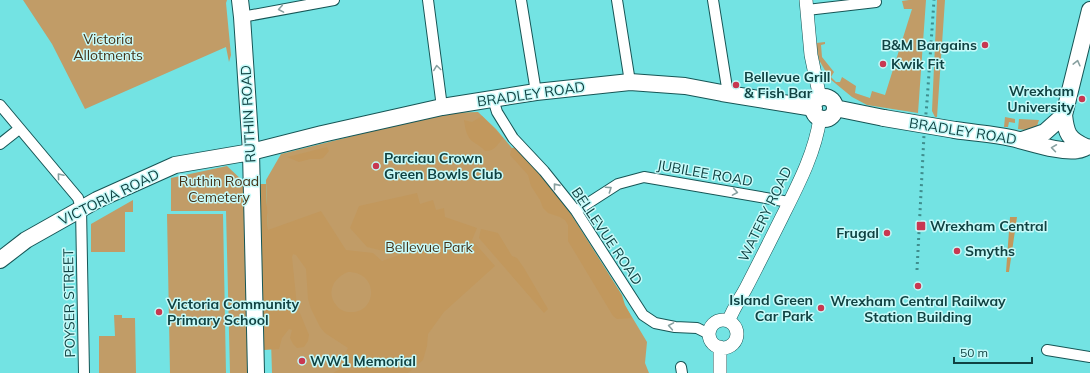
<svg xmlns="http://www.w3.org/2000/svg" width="1090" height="373" font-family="Mulish,sans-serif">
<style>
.green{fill:#c19c67}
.forest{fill:#c2985d;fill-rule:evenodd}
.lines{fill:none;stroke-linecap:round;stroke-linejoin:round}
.minor-casing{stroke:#165555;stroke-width:12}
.tertiary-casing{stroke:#165555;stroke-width:14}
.primary-casing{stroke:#165555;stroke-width:18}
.minor{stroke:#fff;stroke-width:10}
.tertiary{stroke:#fff;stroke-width:13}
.primary{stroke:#fff;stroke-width:16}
.rail{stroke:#3f8e8e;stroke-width:3;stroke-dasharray:2 4;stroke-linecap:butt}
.primary-bridge-casing{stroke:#165555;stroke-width:18;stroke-linecap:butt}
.primary-bridge{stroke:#fff;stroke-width:16}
.oneway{stroke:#88a0a0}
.poi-dot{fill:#c83851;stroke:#c7faf9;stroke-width:1.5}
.labels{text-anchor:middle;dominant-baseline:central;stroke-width:3;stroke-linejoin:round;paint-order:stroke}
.park-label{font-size:14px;fill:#443217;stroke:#c7faf9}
.poi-label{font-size:14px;font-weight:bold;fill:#104242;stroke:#c7faf9;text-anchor:start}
.street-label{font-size:14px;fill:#104242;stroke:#c7faf9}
</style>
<rect width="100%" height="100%" fill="#73e3e3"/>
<path class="green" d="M23,0H227L226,3L231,55L229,62L226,47L85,109L52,44Z
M909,0H926L918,113L867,105L852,97L830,79L819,60L816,43L825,42V44L821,45L822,57L834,72L831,77L836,82H840L842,77L856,86L855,93L870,98L872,91L885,95L912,9H904L902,1Z
M937,0H945L937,117H935L932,111Z
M478,112L496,129L568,215L626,307L647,342L645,363L649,373H272L266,180L281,154L444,113Z
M1005,117L1015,119V123L1009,122L1008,127H1004Z
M1019,119L1039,120L1037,126L1026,130L1018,129Z
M227,166L245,183L250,373H230L226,211H171V178Z
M133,200V212H125V252H91V224Z
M167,214H223L226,373H170Z
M114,315H122V318H135L136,373H99V336H115Z"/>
<path class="forest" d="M482,116L503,138C498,144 494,152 485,151C481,146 477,145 472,141C466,136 465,127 464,120L472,122Z
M327,147L329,151L323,158L320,159H310L299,162L287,157Z
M516,147L541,174L571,214L622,295L625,305L632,318L617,319L613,316L568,241V225L565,220L560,217L548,213L543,208L540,200L531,186L528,175L510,155L512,148Z
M259,184H266L268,230L321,211L346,250L373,253L382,261L399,255L367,247L350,228L359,206L417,193L420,204L433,200L436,210L444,208L445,217L477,228L472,240L495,266L444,312L428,334L427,346L423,360L408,373H333C339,368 347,369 355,370L343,357L348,348L325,333L320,327L311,309L308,299L306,269L296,255L293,254L292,257L297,306L309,335L308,341L304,347L297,348L293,344L290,338L292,330L289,329L282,338L279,349L264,350ZM348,272C380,272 377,314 350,312C345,312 340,310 337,306C325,293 334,277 348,272Z
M1010,217H1017L1009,272H1006Z
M481,229L498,233L512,256L517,258L524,268L548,309L544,313L479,238Z"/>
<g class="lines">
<g class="minor-casing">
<path id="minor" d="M428,0L442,107
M521,0L536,92
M617,0L630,82
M713,0L728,94
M807,10L876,2
M242,17L334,0
M493,99L497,112L513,138L544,171L576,211L643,315L655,323L675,327L697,328L709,334
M0,105L78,198L81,208L84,373
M0,144L19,129
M576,211L618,184L644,177L789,202
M1047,350L1090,357
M681,367L682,373"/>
</g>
<g class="tertiary-casing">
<path id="tertiary" d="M806,0L811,55L820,98
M709 334a14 14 0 1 1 28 0a14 14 0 1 1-28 0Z
M729,320C733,309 740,299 746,288C758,265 770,241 782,217C798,185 815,153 820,118
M720,347V373"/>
</g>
<g class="primary-casing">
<path id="primary" d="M240,0L242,17L251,152L256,373
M813 108a11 11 0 1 1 22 0a11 11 0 1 1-22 0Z
M835,108L884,118
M955,130C974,133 993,134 1011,138C1030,142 1059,153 1078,150C1081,150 1084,148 1087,147
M1022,140L1045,132L1064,115
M1086,147C1068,139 1066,133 1064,115L1090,10
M0,260L26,240L97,200L175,165L251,152L322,134L442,107L536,92L630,82L685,86L722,93L814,108"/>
</g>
<use href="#minor" class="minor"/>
<use href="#tertiary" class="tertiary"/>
<use href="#primary" class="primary"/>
<path class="rail" d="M917,270L924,135L927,102L934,0"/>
<g class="primary-bridge-casing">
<path id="primary-bridge" d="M884,118L955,130"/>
</g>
<use href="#primary-bridge" class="primary-bridge"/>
</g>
<defs><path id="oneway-chevron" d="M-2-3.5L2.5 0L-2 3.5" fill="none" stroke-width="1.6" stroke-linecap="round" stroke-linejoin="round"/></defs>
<g class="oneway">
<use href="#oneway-chevron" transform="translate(281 9) rotate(170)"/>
<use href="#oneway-chevron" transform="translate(1077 63) rotate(-76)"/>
<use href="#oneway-chevron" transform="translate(437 68) rotate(-98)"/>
<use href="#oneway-chevron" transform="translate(1054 148) rotate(-172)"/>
<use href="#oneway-chevron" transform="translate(60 176) rotate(-130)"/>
<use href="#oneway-chevron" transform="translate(556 186) rotate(-129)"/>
<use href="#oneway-chevron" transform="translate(609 189) rotate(-34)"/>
<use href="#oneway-chevron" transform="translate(735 192) rotate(10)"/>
<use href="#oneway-chevron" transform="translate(671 326) rotate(-170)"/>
</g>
<g class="poi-dot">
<circle cx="985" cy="45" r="4"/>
<circle cx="883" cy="64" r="4"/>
<circle cx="736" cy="85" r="4"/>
<circle cx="1082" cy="99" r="4"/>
<circle cx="376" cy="166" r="4"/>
<rect x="916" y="221" width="10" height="10" rx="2"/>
<circle cx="887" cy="233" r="4"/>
<circle cx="957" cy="251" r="4"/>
<circle cx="918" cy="286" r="4"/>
<circle cx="821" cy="308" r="4"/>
<circle cx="159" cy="312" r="4"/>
<circle cx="302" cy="361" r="4"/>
</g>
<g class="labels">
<g class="park-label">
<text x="108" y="39">Victoria<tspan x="108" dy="16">Allotments</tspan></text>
<text x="219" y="181">Ruthin Road<tspan x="219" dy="16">Cemetery</tspan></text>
<text x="429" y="247">Bellevue Park</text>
</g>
<g class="poi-label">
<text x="977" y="45" text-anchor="end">B&amp;M Bargains</text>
<text x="891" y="64">Kwik Fit</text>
<text x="744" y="77">Bellevue Grill<tspan x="744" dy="16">&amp; Fish Bar</tspan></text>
<text x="1074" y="91" text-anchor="end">Wrexham<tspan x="1074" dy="16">University</tspan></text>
<text x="384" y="158">Parciau Crown<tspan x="384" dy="16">Green Bowls Club</tspan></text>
<text x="930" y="226">Wrexham Central</text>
<text x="879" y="233" text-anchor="end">Frugal</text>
<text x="965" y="251">Smyths</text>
<text x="813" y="300" text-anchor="end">Island Green<tspan x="813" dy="16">Car Park</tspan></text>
<text x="918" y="301" text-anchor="middle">Wrexham Central Railway<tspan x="918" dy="16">Station Building</tspan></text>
<text x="167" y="304">Victoria Community<tspan x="167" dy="16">Primary School</tspan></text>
<text x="310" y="361">WW1 Memorial</text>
</g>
<g class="street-label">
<text transform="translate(531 94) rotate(-8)">BRADLEY ROAD</text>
<text transform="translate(248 114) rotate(-93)">RUTHIN ROAD</text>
<text transform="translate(963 131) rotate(9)">BRADLEY ROAD</text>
<text transform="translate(705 173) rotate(10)">JUBILEE ROAD</text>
<text transform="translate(109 197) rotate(-26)">VICTORIA ROAD</text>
<text transform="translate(765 214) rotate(-64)">WATERY ROAD</text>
<text transform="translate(607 236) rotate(56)">BELLEVUE ROAD</text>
<text transform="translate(69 303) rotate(-91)">POYSER STREET</text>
</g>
</g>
<path d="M954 357v6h78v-6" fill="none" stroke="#104242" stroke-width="2"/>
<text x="960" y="357" font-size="12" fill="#104242" stroke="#c7faf9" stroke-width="3" paint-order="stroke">50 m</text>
</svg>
